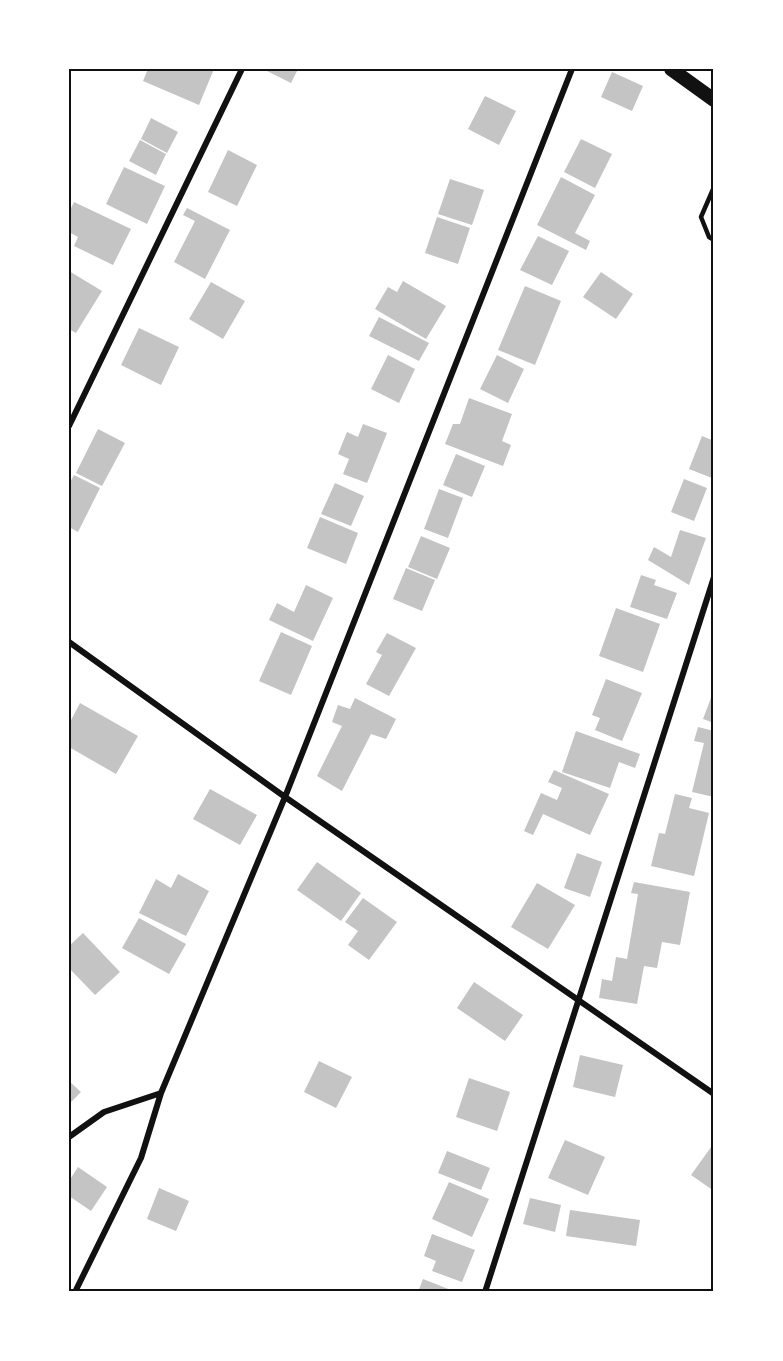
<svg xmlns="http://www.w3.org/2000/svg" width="783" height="1361" font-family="'Exo 2',sans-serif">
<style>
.building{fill:#c4c4c4}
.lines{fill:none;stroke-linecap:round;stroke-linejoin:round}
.service{stroke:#111;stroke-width:4.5}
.minor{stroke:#111;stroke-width:6}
.primary{stroke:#111;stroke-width:14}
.neatline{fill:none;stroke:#111;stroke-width:2}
</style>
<rect width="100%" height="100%" fill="#fff"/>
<path class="building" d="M148,69H214L199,105L143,81Z
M263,69H298L291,83Z
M612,72L643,86L632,111L601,97Z
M485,96L516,111L499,145L468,129Z
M151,118L178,132L167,153L141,139Z
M581,139L612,154L595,188L564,172Z
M140,140L166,154L156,175L129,161Z
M228,150L257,165L237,206L208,192Z
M124,167L165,186L147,224L106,204Z
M561,177L595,195L575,233L590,241L586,250L537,225Z
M450,179L484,190L472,225L438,214Z
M74,202L131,229L113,265L74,246L78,237L69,232V212Z
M187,208L230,230L205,279L174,262L195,221L183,215Z
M437,217L470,228L458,264L425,253Z
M538,236L569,251L552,285L520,270Z
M69,271L102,291L76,333L69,329Z
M601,272L633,294L616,319L583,297Z
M403,281L446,306L426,339L375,309L388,287L397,292Z
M211,282L245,301L223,339L189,319Z
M525,286L561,301L535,365L498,350Z
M379,317L429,343L419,361L369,336Z
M139,328L179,347L161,385L121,365Z
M388,355L415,369L399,403L371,389Z
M497,355L524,369L508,403L480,389Z
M469,398L512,414L502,441L511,445L503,466L445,444L453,424H460Z
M363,424L387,433L367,483L343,474L349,459L338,454L347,432L358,437Z
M98,429L125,443L102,486L76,473Z
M702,436L714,441L712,478L689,469Z
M456,454L485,466L472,497L443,485Z
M74,475L100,488L78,532L69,527V484Z
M684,479L707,488L694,521L671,512Z
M335,483L364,496L351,526L321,514Z
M439,489L463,498L448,538L424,529Z
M320,517L358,533L346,564L307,548Z
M680,530L706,538L689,585L648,560L654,547L671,557Z
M421,536L450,548L437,579L408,567Z
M406,568L435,580L422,611L393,599Z
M641,575L656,580L654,585L677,593L667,619L630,607Z
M306,585L333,598L313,641L269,620L277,603L294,612Z
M616,608L660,624L643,672L599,656Z
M281,632L312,646L291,695L259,681Z
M387,633L416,648L389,696L366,684L382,655L376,652Z
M606,679L642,693L622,741L595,730L600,718L592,715Z
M714,690V723L703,719Z
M355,698L396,719L386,739L371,734L342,791L317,776L342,726L332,722L338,705L350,709Z
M80,703L138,736L116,774L69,747V724Z
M698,727L714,731V797L692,792L704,743L694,741Z
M576,731L640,754L635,768L619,762L610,788L562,772Z
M554,770L609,794L590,835L543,814L533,835L524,831L541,793L557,800L562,788L548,782Z
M210,789L257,815L240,845L193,819Z
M675,794L692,798L689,808L709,813L694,876L651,866L659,833L665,834Z
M577,853L602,862L590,897L564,888Z
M317,862L361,893L341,921L297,890Z
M178,874L209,891L186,936L139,913L156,879L171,888Z
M634,882L690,892L680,945L662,942L657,968L644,966L637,1004L599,998L602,979L612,981L616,957L627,959L638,894L631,893Z
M537,883L575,905L548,949L511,927Z
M363,898L397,922L369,960L348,945L358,931L345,922Z
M139,918L186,944L169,974L122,948Z
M83,933L120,972L95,995L69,968V946Z
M474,982L523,1015L505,1041L457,1008Z
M580,1055L623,1065L615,1097L573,1087Z
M319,1061L352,1077L336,1108L304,1092Z
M469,1078L510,1092L497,1131L456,1117Z
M69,1081L81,1092L69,1104Z
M565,1140L605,1157L588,1195L548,1178Z
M714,1143V1191L691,1175Z
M447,1151L490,1168L481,1190L438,1173Z
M78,1167L107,1187L91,1211L69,1196V1181Z
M449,1182L489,1199L472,1237L432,1219Z
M159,1188L189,1201L176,1231L147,1219Z
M530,1198L561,1205L555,1232L523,1224Z
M570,1210L640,1220L636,1246L566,1236Z
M432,1234L475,1250L462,1282L432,1271L436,1261L424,1256Z
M423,1279L456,1292H418Z"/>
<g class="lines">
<path class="service" d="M714,187L701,217L709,237L714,240"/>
<path class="minor" d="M69,426L242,69
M69,642L285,797L714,1094
M69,1137L104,1112L161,1093
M75,1292L141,1158L161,1093L285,797L572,69
M485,1292L714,577"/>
<path class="primary" d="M671,69L714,100"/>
</g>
<rect width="783" height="1361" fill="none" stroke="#ffffff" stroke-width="141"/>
<rect x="70" y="70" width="642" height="1220" class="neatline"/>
</svg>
